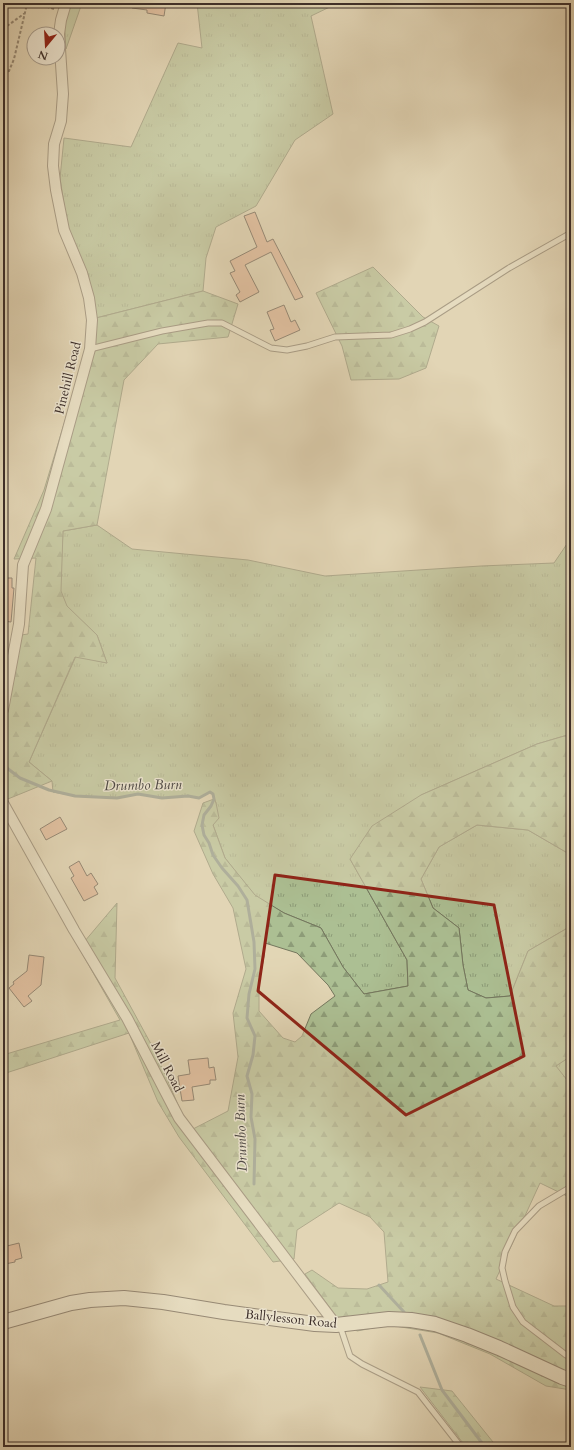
<svg xmlns="http://www.w3.org/2000/svg" width="574" height="1450" font-family="Cardo,serif">
<style>
.grass{fill:url(#grass-tufts);stroke:#74775e}
.forest{fill:url(#forest-firs);stroke:#74775e;fill-rule:evenodd}
.lines{fill:none;stroke-linecap:round;stroke-linejoin:round}
.stream{stroke:#72817d;stroke-width:3}
.building{fill:#e2aa8c;stroke:#3d2f2a}
.lane-casing{stroke:#66594d;stroke-width:7}
.street-casing{stroke:#66594d;stroke-width:12}
.secondary-casing{stroke:#3d2f2a;stroke-width:16}
.path{stroke:#3d2f2a;stroke-width:2;stroke-dasharray:3 2;stroke-linecap:butt}
.lane{stroke:#ece4cf;stroke-width:5}
.street{stroke:#ece4cf;stroke-width:10}
.secondary{stroke:#ece4cf;stroke-width:14}
.marked{fill:none;stroke:#8f2418;stroke-width:3;stroke-linejoin:round}
.labels{text-anchor:middle;dominant-baseline:central;stroke-width:3;stroke-linejoin:round;paint-order:stroke}
.street-label{font-size:13px;fill:#3d2f2a;stroke:#ece4cf}
.water-label{font-size:14px;font-style:italic;fill:#4f4a46;stroke:#ece4cf}
</style>
<defs>
<pattern id="grass-tufts" width="24" height="20" patternUnits="userSpaceOnUse"><rect width="24" height="20" fill="#acbf93"/><path d="M3 7l-1-3M5 7V3M7 7l1-3M15 17l-1-3M17 17v-4M19 17l1-3" fill="none" stroke="#8d9c78"/></pattern>
<pattern id="forest-firs" width="22" height="20" patternUnits="userSpaceOnUse"><rect width="22" height="20" fill="#acbf93"/><path d="M5 1l3.5 6h-7zM16 11l3.5 6h-7z" fill="#8d9c78"/></pattern>
</defs>
<rect width="100%" height="100%" fill="#e2d6b5"/>
<filter id="stains"><feTurbulence type="fractalNoise" baseFrequency=".005" numOctaves="4"/><feColorMatrix values="0 0 0 0 .2 0 0 0 0 .09 0 0 0 0 .02 0 0 0 .5 -.17"/></filter>
<radialGradient id="worn" r=".72"><stop offset=".6" stop-color="#630" stop-opacity="0"/><stop offset="1" stop-color="#630" stop-opacity=".3"/></radialGradient>
<path class="grass" d="M71,3H82L66,49L64,21Z
M197,3H338L311,16L333,114L295,140L256,206L216,227L206,258L203,291L96,318L88,274L68,231L60,178L64,138L131,147L178,43L202,48Z
M97,525L132,549L248,560L325,576L481,566L554,563L571,538V734L537,744L421,795L350,859L407,960L408,986L364,994L343,967L321,928L284,913L255,896L225,858L213,825L216,803L213,794L210,792L199,798L188,796L162,798L138,794L117,798L75,796L53,792L52,781L29,762L76,656L107,663L97,635L66,606L60,591L63,531Z
M477,825L528,830L571,855V926L528,951L510,996L486,998L468,990L463,965L459,928L433,908L421,879L439,847Z
M571,1056V1085L555,1066Z"/>
<path class="forest" d="M373,267L423,317L439,326L426,368L399,379L351,380L342,346L316,293Z
M203,291L238,304L228,337L158,344L124,380L97,525L63,531L61,591L67,606L97,635L107,663L75,657L29,762L52,781L3,801V685L14,636L28,634L36,558L14,559L44,490L96,318Z
M571,734V855L528,830L477,825L439,847L421,879L433,908L459,928L463,965L468,990L486,998L510,996L528,951L571,926V1056L556,1066L571,1085V1198L540,1183L496,1279L554,1306H571V1390L546,1386L490,1354L438,1333L389,1325L357,1331L336,1316L305,1274L312,1270L338,1288L367,1289L388,1282L384,1232L370,1217L339,1203L297,1230L294,1259L273,1262L179,1137L158,1102L129,1033L3,1074V1055L120,1020L79,948L117,903L115,978L157,1055L181,1112L193,1129L228,1111L238,1057L233,1013L246,969L233,908L213,874L194,831L203,803L214,799L216,803L219,818L213,825L225,858L255,895L284,913L321,928L343,967L364,994L408,986L407,960L350,859L372,826L421,795L537,744ZM265,943L297,953L328,985L335,996L311,1014L302,1036L295,1042L283,1038L259,1011V984L264,956Z
M420,1387L452,1391L497,1447H466Z"/>
<g class="lines">
<path class="stream" d="M3,765L20,778L49,790L75,796L117,798L138,794L162,798L188,796L199,798L210,792L213,794L214,799L211,806L204,815L202,825L204,835L209,843L213,855L222,868L238,886L247,900L254,942L255,969L249,994L247,1018L255,1036L253,1055L247,1076L252,1094L251,1117L255,1139L254,1184
M379,1285L404,1312
M420,1335L442,1390L485,1447"/>
</g>
<path class="building" d="M132,3H166L164,16L147,13V10L132,8Z
M255,212L267,242L273,239L303,297L295,300L271,252L245,265L259,292L240,302L236,295L240,292L230,273L235,271L230,261L257,247L244,216Z
M284,305L291,322L295,320L300,330L275,341L270,330L274,329L267,312Z
M4,578H12V588H14L11,622L3,621V587Z
M60,817L67,829L46,840L40,829Z
M79,861L87,876L91,873L98,884L94,887L98,894L84,901L71,878L74,876L69,867Z
M29,955L44,957L41,985L28,996L32,1001L24,1007L9,988L14,984L13,982L27,971Z
M208,1058L209,1068L214,1067L216,1080H210V1084L192,1087L194,1100L182,1101L178,1076L190,1074L188,1060Z
M19,1243L22,1258L15,1260V1262L5,1264V1262L3,1263V1247Z"/>
<g class="lines">
<g class="lane-casing">
<path id="lane" d="M90,349L162,331L208,323H222L271,348L287,350L307,346L335,337L391,335L410,329L425,322L509,268L571,233
M571,1187L539,1206L515,1231L505,1252L502,1268L505,1281L513,1307L523,1322L566,1355L571,1357
M340,1326L350,1356L362,1364L418,1392L461,1447"/>
</g>
<g class="street-casing">
<path id="street" d="M3,710L19,624L23,565L46,509L90,349L92,320L89,298L82,273L64,230L56,190L53,166L54,144L61,121L63,94L59,34L61,20L66,3
M3,803L74,930L127,1018L179,1118L336,1325"/>
</g>
<g class="secondary-casing">
<path id="secondary" d="M3,1322L71,1303L90,1300L124,1298L163,1302L224,1312L315,1324L336,1325L389,1319L411,1320L435,1324L467,1335L499,1348L562,1377L571,1380"/>
</g>
<path class="path" d="M17,3L20,4H39L54,9
M3,29L25,13
M3,72L9,71L14,59L27,4"/>
<use href="#lane" class="lane"/>
<use href="#street" class="street"/>
<use href="#secondary" class="secondary"/>
</g>
<path d="M0 0H574V1450H0ZM275,875L494,905L524,1056L406,1115L258,991Z" fill="#e2d6b5" fill-opacity=".55" fill-rule="evenodd"/>
<path class="marked" d="M275,875L494,905L524,1056L406,1115L258,991Z"/>
<g class="labels">
<g class="street-label">
<text transform="translate(68 378) rotate(-76)">Pinehill Road</text>
<text transform="translate(167 1067) rotate(63)">Mill Road</text>
<text transform="translate(291 1319) rotate(6)">Ballylesson Road</text>
</g>
<g class="water-label">
<text transform="translate(143 785) rotate(-1)">Drumbo Burn</text>
<text transform="translate(241 1133) rotate(-92)">Drumbo Burn</text>
</g>
</g>
<rect width="574" height="1450" fill="none" stroke="#e2d6b5" stroke-width="16"/>
<rect x="4" y="4" width="566" height="1442" fill="none" stroke="#3d2f2a" stroke-width="2"/>
<rect x="8" y="8" width="558" height="1434" fill="none" stroke="#3d2f2a"/>
<g transform="translate(46 46) rotate(198)"><circle r="19" fill="#ece4cf" stroke="#a69c8d"/>
<path d="M0-3L7 15L0 10L-7 15Z" fill="#8f2418"/>
<text y="-6" font-size="11" font-weight="bold" text-anchor="middle" fill="#3d2f2a">N</text>
</g>
<rect width="100%" height="100%" filter="url(#stains)"/>
<rect width="100%" height="100%" fill="url(#worn)"/>
</svg>
